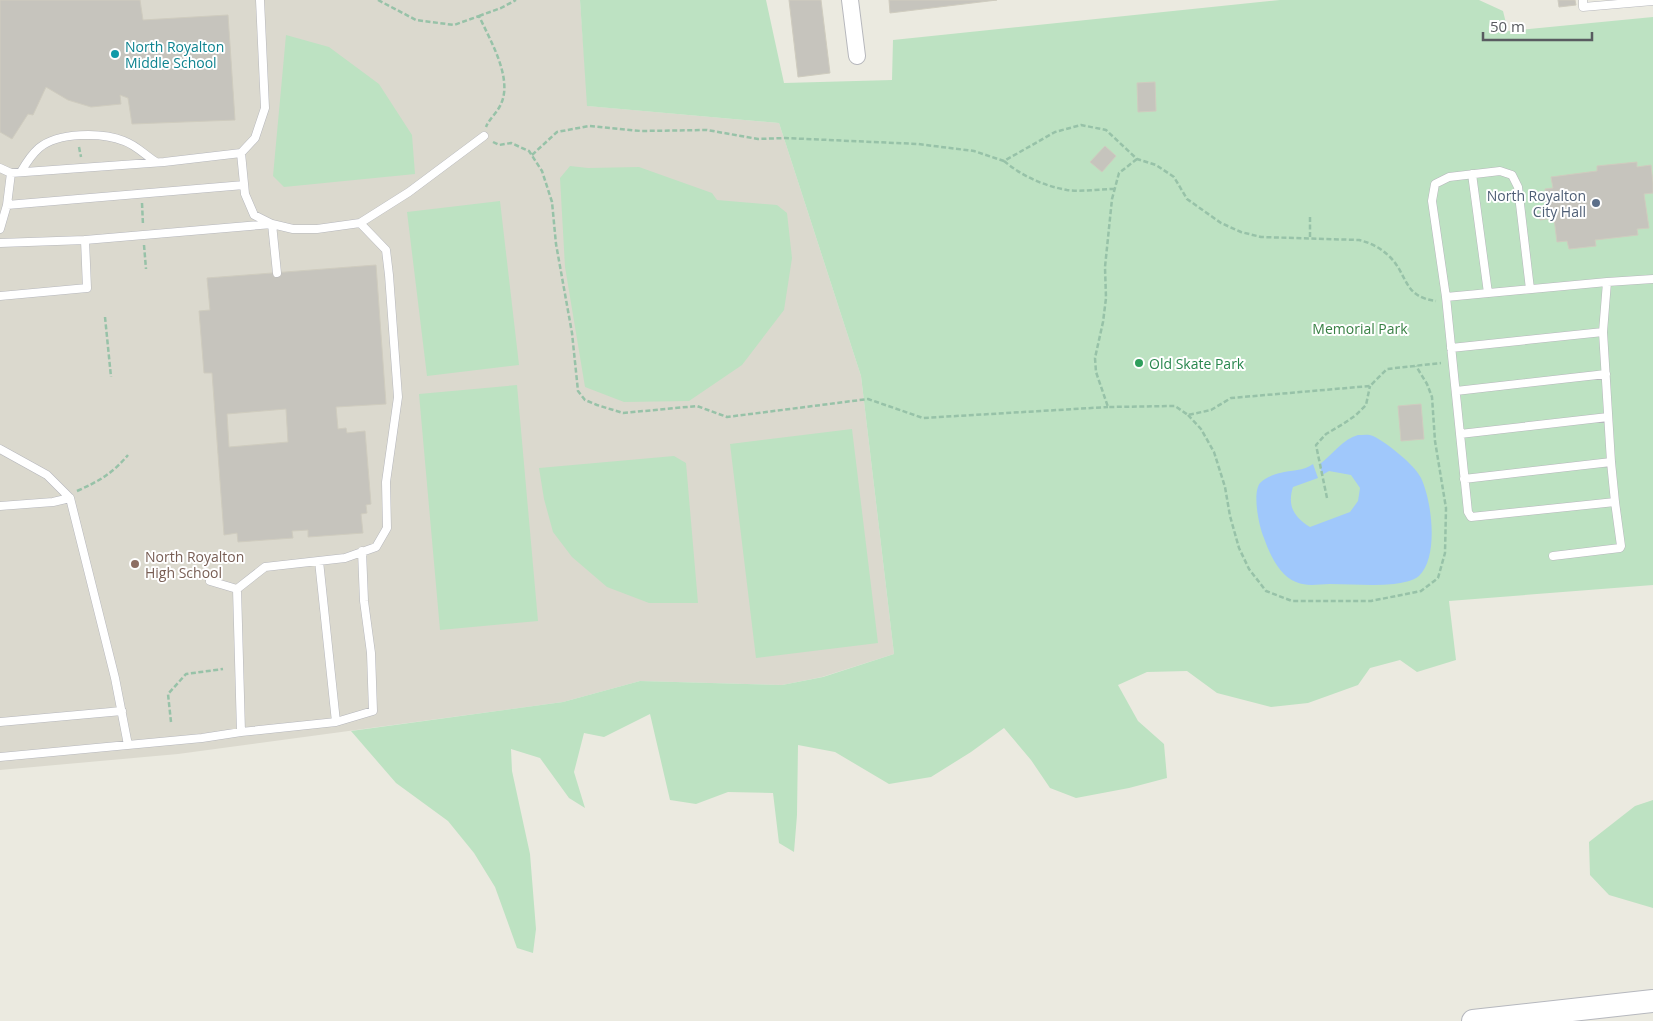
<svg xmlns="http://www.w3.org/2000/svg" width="1653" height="1021" font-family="'Open Sans',sans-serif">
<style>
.education{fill:#dbd9ce}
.green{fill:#bde2c2}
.water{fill:#a0c8fb}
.building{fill:#c6c4bd;stroke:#cfccbf;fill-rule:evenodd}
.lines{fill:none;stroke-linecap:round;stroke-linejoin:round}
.lane-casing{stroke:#b6b7bc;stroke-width:9}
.street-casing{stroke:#b6b7bc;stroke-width:18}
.secondary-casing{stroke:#b6b8be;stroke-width:24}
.path{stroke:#97c2a8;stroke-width:2.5;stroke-dasharray:5 2.5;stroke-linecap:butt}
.lane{stroke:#fff;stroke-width:8}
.street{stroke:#fff;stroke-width:16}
.secondary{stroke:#fff;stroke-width:22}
.culture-dot{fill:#0f9aa8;stroke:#fff;stroke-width:2}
.service-dot{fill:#5c6f8a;stroke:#fff;stroke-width:2}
.leisure-dot{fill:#2e9e5b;stroke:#fff;stroke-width:2}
.education-dot{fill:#8d6e63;stroke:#fff;stroke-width:2}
.labels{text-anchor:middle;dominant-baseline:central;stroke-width:4;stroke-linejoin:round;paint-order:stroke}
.culture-label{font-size:14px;fill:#0d838f;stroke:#fff;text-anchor:start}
.service-label{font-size:14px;fill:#4e5e75;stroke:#fff;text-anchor:end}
.park-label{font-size:14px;fill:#388044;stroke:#fff}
.leisure-label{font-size:14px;fill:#27864d;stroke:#fff;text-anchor:start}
.education-label{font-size:14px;fill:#785e54;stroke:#fff;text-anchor:start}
</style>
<rect width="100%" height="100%" fill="#ebeae0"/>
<path class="education" d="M0,0H580L588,106L779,123L861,376L894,654L822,677L782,685L640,681L563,702L178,754L0,770Z"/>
<path class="green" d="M580,0H766L784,83L892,80L893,40L1280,0H1479L1503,11L1508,31L1653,17V585L1449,601L1456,660L1417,672L1400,660L1370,668L1358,685L1308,703L1271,707L1217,693L1187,671L1147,672L1118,685L1138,721L1164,744L1167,778L1129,788L1076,798L1050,788L1031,760L1004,728L971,752L931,777L889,784L835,752L798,745L797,815L794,852L779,843L773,793L728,792L696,804L670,800L650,714L604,737L584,733L574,772L585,808L569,798L540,758L511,749L512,771L530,854L536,929L533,953L517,948L495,887L474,853L448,821L396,783L351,731L563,702L640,681L782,685L823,677L894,654L861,376L779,123L587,106Z
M286,35L329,47L379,84L412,135L415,174L284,187L273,176Z
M570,166L588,168L639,167L712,193L717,200L777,205L787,213L792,258L784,310L742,365L689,401L624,402L585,387L565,267L560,178Z
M500,201L519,365L427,376L407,212Z
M517,385L538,621L440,630L419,394Z
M852,429L878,643L756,658L730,444Z
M674,456L686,463L698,603H649L607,587L572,557L553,532L544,499L539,468Z
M1653,800V908L1609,895L1590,875L1589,842L1635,806Z"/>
<path class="water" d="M1358,435C1363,435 1369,434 1373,436C1386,442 1415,465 1421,478C1432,501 1439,557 1419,576C1413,581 1402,583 1394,584C1373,586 1351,584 1330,584C1318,584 1308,587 1296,582C1279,575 1270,555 1264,538C1259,527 1252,493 1260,483C1265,478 1274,474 1280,473C1291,470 1304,471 1313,464L1318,478L1293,487C1287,506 1294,517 1310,527L1350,512L1358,501L1360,488L1351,475L1329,471L1322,475L1320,464C1333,454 1343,439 1358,435Z"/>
<path class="building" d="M0,0H140L143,20L228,15L235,120L132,124L128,98L120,95L121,104L91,107L68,100L46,87L33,115L28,114L12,139L0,132Z
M789,0H821L830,73L798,77Z
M889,0H997L890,13Z
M1558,0H1575L1576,5L1559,7Z
M1155,82L1156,111L1138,112L1137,83Z
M1105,146L1116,156L1102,172L1090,162Z
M1637,162V167L1651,165L1653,183V193L1644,194L1649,228L1637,229L1638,235L1595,240L1596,246L1569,249L1567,241L1557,242L1554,218L1540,220L1539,213L1548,212L1545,189L1553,188L1551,177L1597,171V166Z
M376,265L386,404L336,407L338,429L346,428L347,433L365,431L371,504L366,505L367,513L361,514L363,533L308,537V530L292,531L293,538L238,542L237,533L224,535L212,373H204L199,311L210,310L207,278ZM286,409L288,442L229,447L227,414Z
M1421,404L1424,439L1401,441L1398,406Z"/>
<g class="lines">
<g class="lane-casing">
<path id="lane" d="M1583,0V7L1653,1
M241,153L245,194L254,215L272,224L293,229H317L360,223L409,192L484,136
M0,168L11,173
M21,172C26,163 31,155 39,148C58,132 102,132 124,141C136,145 146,156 156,162
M1472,174L1488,293
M7,205L244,185
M0,229L7,205L11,173L164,162L241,153L255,138L265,108L260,0
M85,240L272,224L277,273
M0,243L85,240L87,288L0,296
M1607,282L1603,332L1611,462L1615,502L1471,517L1468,512L1446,297L1607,282L1653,279
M1446,297L1432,201L1435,184L1449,177L1500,171L1512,175L1518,187L1530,289
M1451,348L1603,332
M1456,391L1606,374
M1460,434L1608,417
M0,449L47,475L70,498L115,678L128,745
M1464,479L1611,462
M0,506L53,502L70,498
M1553,556L1620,548L1621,546L1615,502
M319,561L336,722
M210,581L237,589
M0,722L122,711
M241,732L336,722L373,711L371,653L364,601L362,551
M0,757L202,738L241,732L237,589L265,567L345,558L376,547L387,528L386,482L398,397L389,275L386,250L360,223"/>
</g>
<g class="street-casing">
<path id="street" d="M850,0L857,56"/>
</g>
<g class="secondary-casing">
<path id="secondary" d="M1473,1021L1653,1001"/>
</g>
<path class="path" d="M378,0L416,20L454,25L479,16C490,40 513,78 501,104C497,113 489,119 486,127
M479,16L501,8L516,0
M493,142L499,145L511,143L529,151L542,171L552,202L556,244L572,333L578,391L585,400L597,405L623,413L697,406L727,417L868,399L923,418L1108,407
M79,147L81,157
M532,155L557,132L589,126L641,131L707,130L758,139L785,138L918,144L974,151L1004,161L1055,132L1081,125L1106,130L1137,159L1156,165L1174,177L1187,199L1221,223L1241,232L1261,237L1359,240C1371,243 1381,248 1390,257C1408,275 1403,297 1436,301
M1137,159L1119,173L1112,199L1105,267L1106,298L1103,322L1095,358L1096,372L1108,407L1175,406L1188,415L1211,410L1231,398L1370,386L1387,369L1441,363
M1004,161C1022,176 1044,186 1067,190C1082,192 1099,189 1114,189
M142,203L143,225
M1310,217V238
M144,245L146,269
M105,317L111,377
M1188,415L1201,429L1214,452L1225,487L1230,516L1239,548L1249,569L1266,591L1292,601H1371L1421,591L1438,578L1445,553L1446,508L1435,441L1432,397L1427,384L1416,366
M77,491C99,481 112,474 128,455
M1327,498L1316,445L1326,434L1343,424L1356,415L1366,405L1370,386
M171,722L168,694L186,674L223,669"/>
<use href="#lane" class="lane"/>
<use href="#street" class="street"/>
<use href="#secondary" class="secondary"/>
</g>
<circle class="culture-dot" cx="115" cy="54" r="5"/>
<circle class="service-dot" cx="1596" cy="203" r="5"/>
<circle class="leisure-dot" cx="1139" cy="363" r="5"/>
<circle class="education-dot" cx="135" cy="564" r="5"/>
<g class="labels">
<g class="culture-label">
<text x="125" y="46">North Royalton<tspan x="125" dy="16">Middle School</tspan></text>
</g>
<g class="service-label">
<text x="1586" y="195">North Royalton<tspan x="1586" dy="16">City Hall</tspan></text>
</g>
<g class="park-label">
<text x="1360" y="328">Memorial Park</text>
</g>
<g class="leisure-label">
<text x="1149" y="363">Old Skate Park</text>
</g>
<g class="education-label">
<text x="145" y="556">North Royalton<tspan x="145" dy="16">High School</tspan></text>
</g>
</g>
<path d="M1483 32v8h109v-8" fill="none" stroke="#595b60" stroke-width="2.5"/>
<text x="1490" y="32" font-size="15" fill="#595b60" stroke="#ffffff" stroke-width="4" paint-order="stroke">50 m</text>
</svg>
